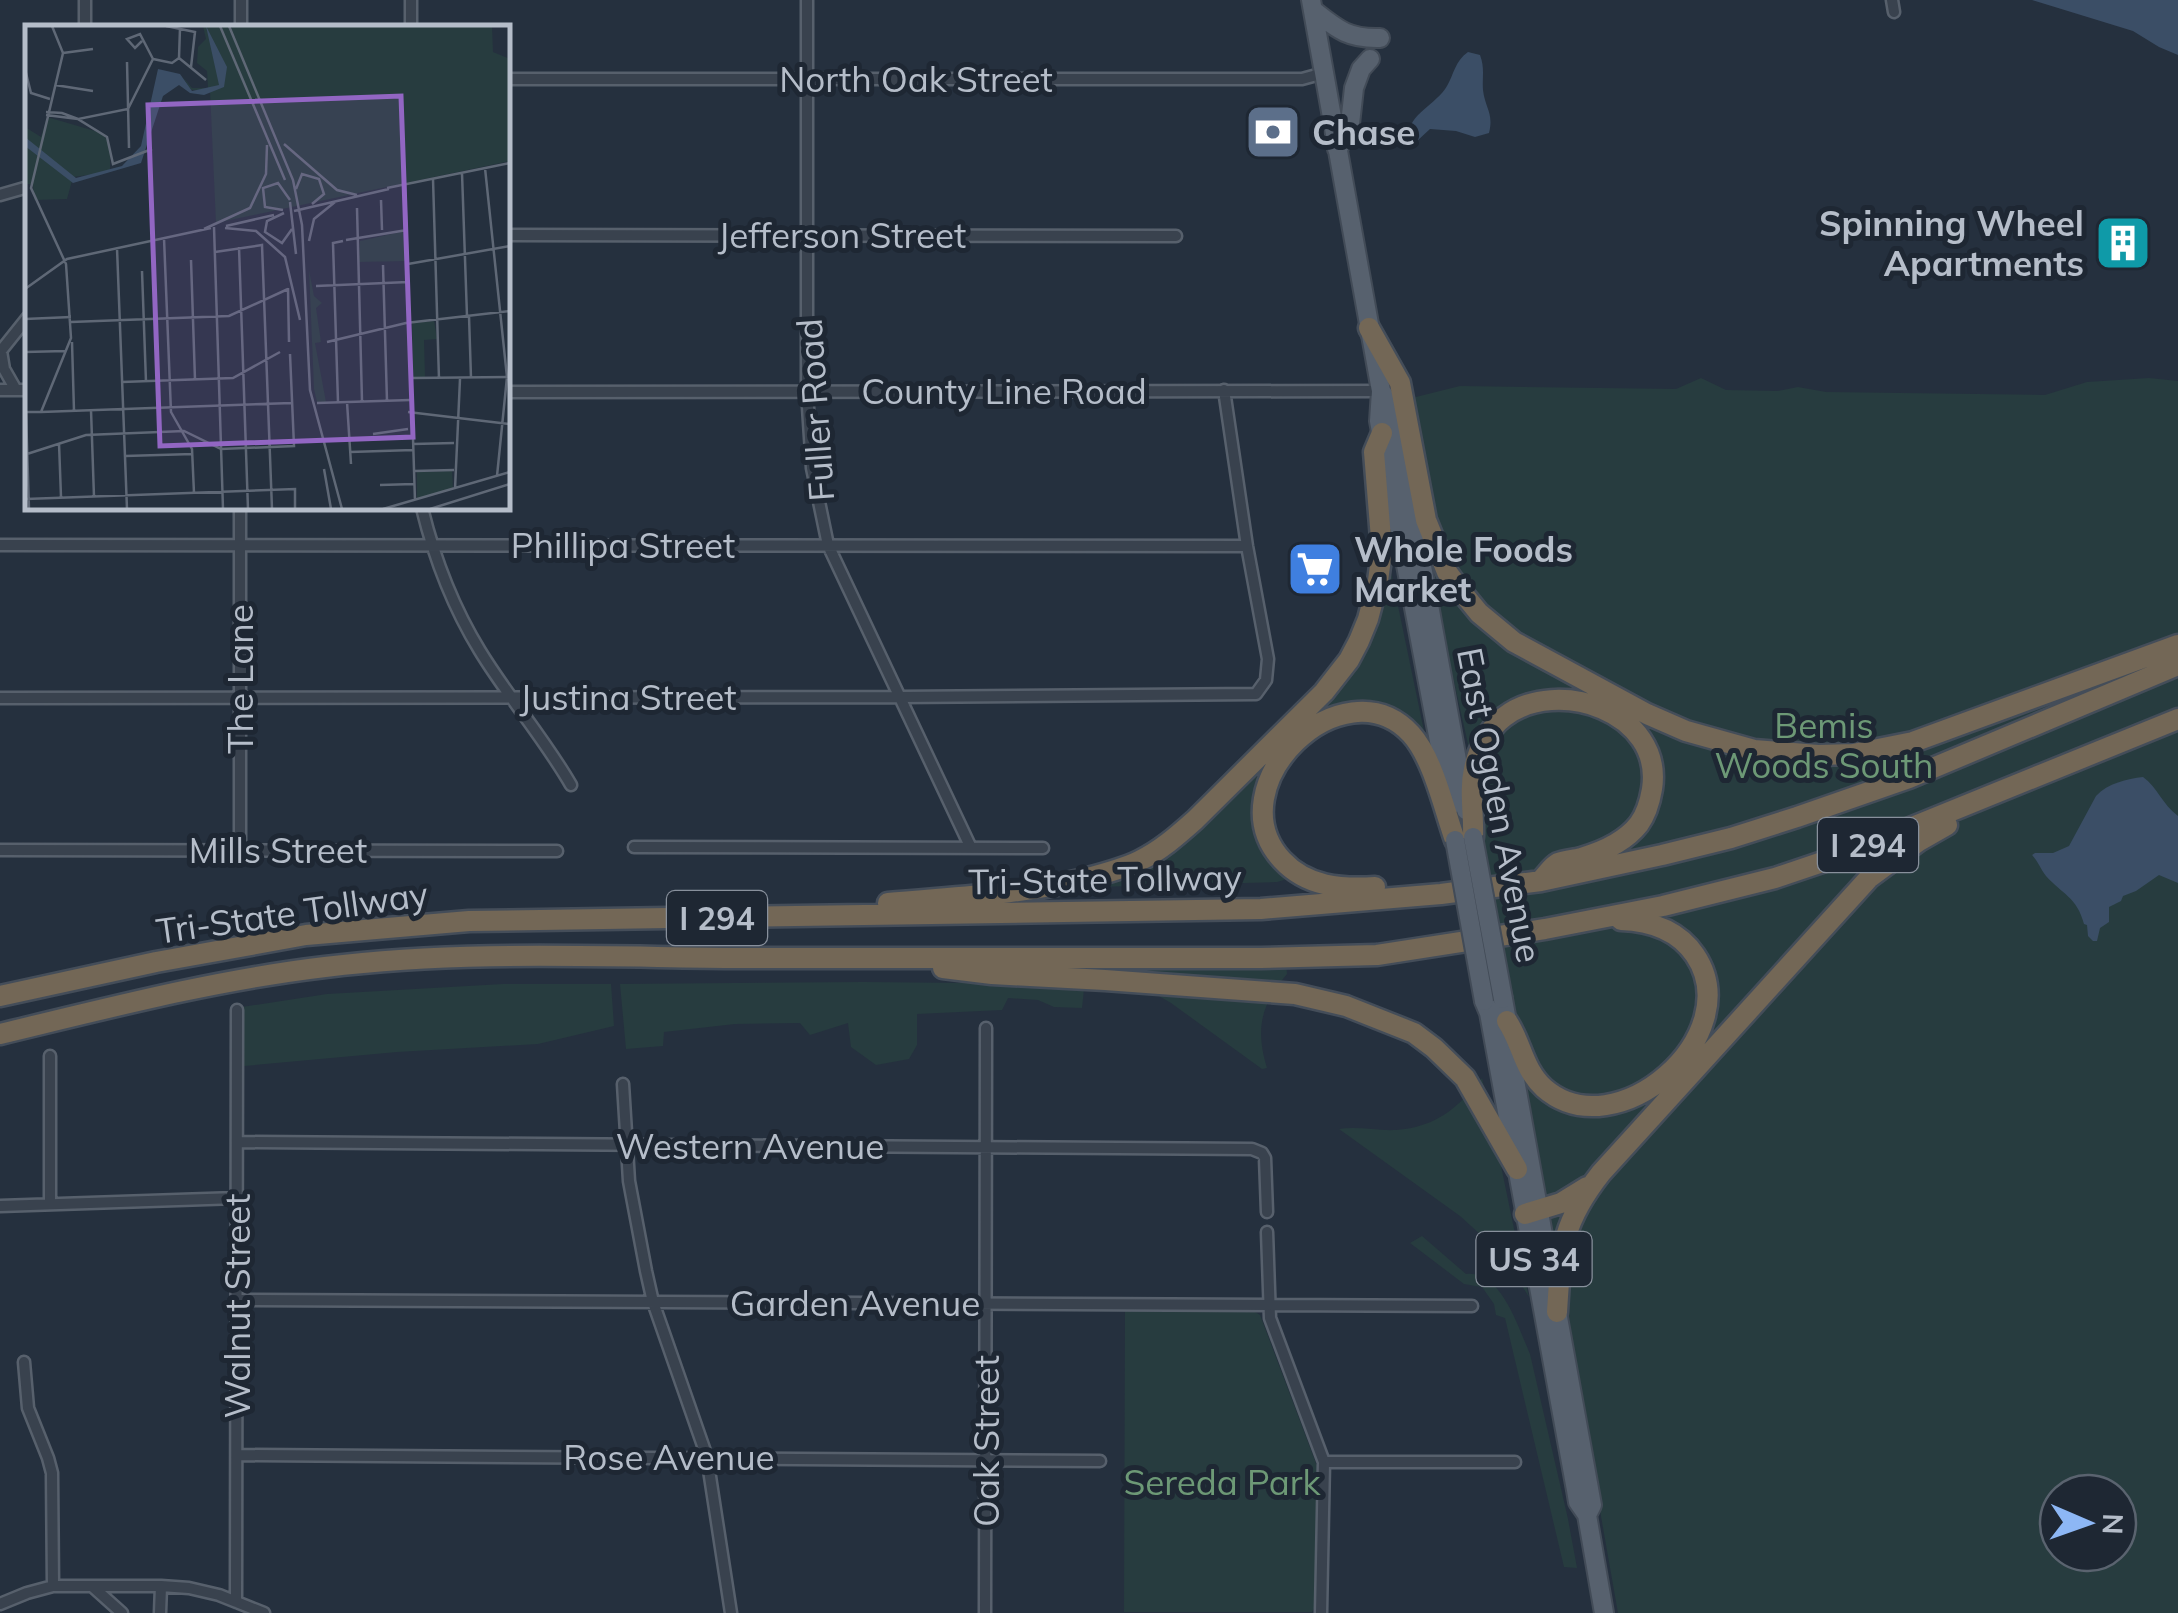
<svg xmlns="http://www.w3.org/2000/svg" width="2178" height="1613" font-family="Mulish,sans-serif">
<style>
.green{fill:#273c3f;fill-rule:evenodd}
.water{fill:#3b4e66}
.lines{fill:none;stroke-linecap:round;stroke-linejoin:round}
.street-casing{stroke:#57606c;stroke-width:15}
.primary-casing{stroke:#424b57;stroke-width:22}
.highway-casing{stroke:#444d59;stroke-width:25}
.street{stroke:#39424e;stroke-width:10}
.primary{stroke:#57616e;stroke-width:18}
.highway{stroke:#736756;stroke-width:20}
.primary-bridge-casing{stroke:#424b57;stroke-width:22;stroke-linecap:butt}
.primary-bridge{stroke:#57616e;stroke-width:18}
.labels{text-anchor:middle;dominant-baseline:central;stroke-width:10;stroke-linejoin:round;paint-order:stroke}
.shield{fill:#1e2733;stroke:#88909c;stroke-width:2.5}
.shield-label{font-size:32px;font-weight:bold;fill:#b5bdc9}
.street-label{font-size:35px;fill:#b5bdc9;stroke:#1e2733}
.poi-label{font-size:35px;font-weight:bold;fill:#b5bdc9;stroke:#1e2733;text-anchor:start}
.park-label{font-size:35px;fill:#6d9976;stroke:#1e2733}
.inset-road{fill:none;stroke:#5f6876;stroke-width:2.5}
.view{fill:#9266c3;fill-opacity:0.15;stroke:#9266c3;stroke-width:5}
.inset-edge{fill:none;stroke:#b5bdc9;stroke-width:5}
</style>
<rect width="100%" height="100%" fill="#25303e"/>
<path class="green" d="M1701,378L1726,390L1778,391L1798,387L1826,392L2045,395L2087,382L2149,378L2178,381V1613H1618L1477,810L1468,744L1450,664L1432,564L1412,398L1460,386L1676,389ZM2058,1493H2118V1553H2058Z
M1388,565L1392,577L1424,731L1408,715L1389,706L1355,700L1330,708L1325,703Z
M1259,774C1245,823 1247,845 1287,879L1277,882L1095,887C1158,865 1209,818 1259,774Z
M1079,962H1286L1287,974C1261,1005 1255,1028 1267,1068L1262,1069L1171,1003L1119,973Z
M863,982L1065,984L1084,989L1082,1008L1054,1007L1038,1000L1008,998L1002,1010L917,1014V1045L909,1059L876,1065L851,1047L848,1023L810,1035L800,1023L735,1024L664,1032L663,1046L626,1049L620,984Z
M503,984H611L614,1026L538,1044L397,1052L244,1066L242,1007L327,994Z
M1482,1078C1499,1151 1512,1224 1529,1297L1503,1255L1460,1216L1339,1129C1358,1126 1377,1131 1396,1130C1436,1127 1458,1108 1482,1078Z
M1422,1236L1466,1274C1501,1270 1518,1327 1530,1354L1568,1519L1577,1568L1564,1567L1505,1318L1496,1315L1494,1304L1482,1287L1464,1284L1410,1243Z
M1125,1311L1255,1312L1260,1315L1317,1466L1316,1604L1312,1612H1124Z"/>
<path class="water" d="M2032,0H2178V55L2159,47L2133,31Z
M1468,52L1480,55C1485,68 1482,78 1483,90C1485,108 1494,113 1489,133L1475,137L1456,131L1430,129L1417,141L1408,137C1409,113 1436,105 1447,86C1454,74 1455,61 1468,52Z
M2143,777C2158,788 2162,804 2178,816V883L2159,875L2136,891L2123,896L2121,901L2109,907V922L2100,928L2097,941H2093L2088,936L2087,925L2084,924C2077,897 2062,894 2046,876C2041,870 2038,861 2032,855L2035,853H2053L2069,846L2096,796C2108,783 2127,779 2143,777Z"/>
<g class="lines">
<g class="street-casing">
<path id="street" d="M85,0V28
M241,0V28
M807,0V392L812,468L828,545L971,848
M1892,0L1894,12
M411,28V0
M508,79H1302L1324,73
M0,195L28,187
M508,235L1176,236
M1,351L4,369L16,390
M0,352L28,317
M0,390H28
M508,392L1381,391
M240,508V850
M422,508C434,557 453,607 480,651C508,697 544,738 571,785
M0,545L1247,546
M0,698L900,697L1256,694L1266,680L1268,659L1247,546L1224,390
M634,847L1043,848
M0,850L557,851
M50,1056V1204
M623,1084L629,1181L646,1271L653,1302L707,1457L731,1613
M237,1142L1252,1149L1262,1153L1265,1158L1267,1212
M0,1206L237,1198
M1267,1232L1270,1318L1324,1462L1321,1613
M237,1300L1472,1306
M24,1362L28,1408L48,1458L52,1473L53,1586
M237,1455L1100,1461
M1324,1462H1515
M93,1587L122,1613
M236,1602L237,1010
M0,1604L27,1593L53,1586H161L189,1588L219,1595L264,1613
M160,1613L161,1586
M985,1613L986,1028"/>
</g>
<g class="primary-casing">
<path id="primary" d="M1311,0L1381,391L1379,421L1451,805
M1313,10C1337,29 1348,39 1380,38
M1337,149L1349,133L1354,88L1361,69L1370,59
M1381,391L1394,411L1466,810
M1503,999L1507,1021V1036L1592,1505L1587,1515L1604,1613
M1484,1001L1489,1013L1576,1490L1578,1502L1587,1515"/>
</g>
<g class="highway-casing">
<path id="highway" d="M1369,328L1400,383L1426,520L1447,572L1461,591L1479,613L1514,642L1647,714L1686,731L1754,750L1818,755L1853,754L1913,742L2178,645
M1473,837C1474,814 1469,791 1474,769C1478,750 1488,729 1504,717C1557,676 1664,712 1652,789C1650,801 1647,813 1639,824C1625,842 1602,852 1581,858C1574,860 1564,860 1558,863C1552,866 1547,874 1542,879
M1375,887C1341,889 1307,887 1282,860C1214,786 1343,661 1411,734C1433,758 1444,809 1455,840
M888,903C952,897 1016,895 1080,880C1099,875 1120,870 1139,861C1160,851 1177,836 1195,820L1324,692L1349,660L1359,641L1368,619L1378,581L1382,551L1374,452L1382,433
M943,968L992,974L1105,980L1295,994L1346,1006L1414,1033L1434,1048L1465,1078L1517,1169
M0,996L156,962L306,935L469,921L1261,909L1441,894L1541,881L1662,855L1731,838L1797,817L1909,778L2178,665
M1507,1021C1522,1043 1523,1069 1544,1088C1616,1151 1749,1035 1695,955C1678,930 1651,921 1621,920
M0,1034C108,1008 215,980 325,967C462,950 602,957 740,958C914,959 1088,957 1261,958L1377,955L1545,929L1663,906L1775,878L1846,854L2178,719
M1525,1214L1561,1203L1587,1187
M1557,1312C1561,1250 1561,1224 1601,1173L1869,878L1919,841L1947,825"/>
</g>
<use href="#street" class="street"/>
<use href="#primary" class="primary"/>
<use href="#highway" class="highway"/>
<g class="primary-bridge-casing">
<path id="primary-bridge" d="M1473,837L1503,999
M1455,840L1484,1001"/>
</g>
<use href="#primary-bridge" class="primary-bridge"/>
</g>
<defs>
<g id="bank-square" transform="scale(2.875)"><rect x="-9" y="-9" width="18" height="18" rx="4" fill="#5c6f8a" stroke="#1e2733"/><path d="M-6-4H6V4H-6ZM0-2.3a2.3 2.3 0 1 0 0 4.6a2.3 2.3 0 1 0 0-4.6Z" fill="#fff"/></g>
<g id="building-square" transform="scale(2.875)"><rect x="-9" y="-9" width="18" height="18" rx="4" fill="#0f9aa8" stroke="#1e2733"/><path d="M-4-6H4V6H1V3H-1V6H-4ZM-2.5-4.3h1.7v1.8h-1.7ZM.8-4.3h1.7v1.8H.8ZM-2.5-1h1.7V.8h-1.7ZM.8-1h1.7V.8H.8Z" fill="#fff"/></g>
<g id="supermarket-square" transform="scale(2.875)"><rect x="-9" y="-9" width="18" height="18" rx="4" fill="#3f7fe0" stroke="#1e2733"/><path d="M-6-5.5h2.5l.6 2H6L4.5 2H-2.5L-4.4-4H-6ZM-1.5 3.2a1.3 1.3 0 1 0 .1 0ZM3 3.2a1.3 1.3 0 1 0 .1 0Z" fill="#fff"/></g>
</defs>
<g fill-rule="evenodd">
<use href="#bank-square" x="1273" y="132"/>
<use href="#building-square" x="2123" y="243"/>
<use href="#supermarket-square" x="1315" y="569"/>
</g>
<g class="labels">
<g class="shield">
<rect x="1818" y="818" width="100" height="54" rx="8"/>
<rect x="667" y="891" width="100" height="54" rx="8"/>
<rect x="1476.5" y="1232" width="115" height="54" rx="8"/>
</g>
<g class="shield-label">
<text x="1868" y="845">I 294</text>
<text x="717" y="918">I 294</text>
<text x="1534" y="1259">US 34</text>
</g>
<g class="street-label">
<text x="916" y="79">North Oak Street</text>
<text x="842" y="235">Jefferson Street</text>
<text x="1004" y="391">County Line Road</text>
<text transform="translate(815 410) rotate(-94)">Fuller Road</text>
<text x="623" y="545">Phillipa Street</text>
<text transform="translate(240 679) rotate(-90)">The Lane</text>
<text x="628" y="697">Justina Street</text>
<text transform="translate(1500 805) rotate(79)">East Ogden Avenue</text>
<text x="278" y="850">Mills Street</text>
<text transform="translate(1105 879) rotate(-1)">Tri-State Tollway</text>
<text transform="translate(292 912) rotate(-8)">Tri-State Tollway</text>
<text x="750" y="1146">Western Avenue</text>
<text x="855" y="1303">Garden Avenue</text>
<text transform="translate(237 1306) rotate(-90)">Walnut Street</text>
<text transform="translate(986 1441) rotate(-90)">Oak Street</text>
<text x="669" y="1457">Rose Avenue</text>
</g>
<g class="poi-label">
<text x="1312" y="132">Chase</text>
<text x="2084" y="223" text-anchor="end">Spinning Wheel<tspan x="2084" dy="40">Apartments</tspan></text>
<text x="1354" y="549">Whole Foods<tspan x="1354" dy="40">Market</tspan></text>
</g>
<g class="park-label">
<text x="1824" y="725">Bemis<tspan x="1824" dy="40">Woods South</tspan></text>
<text x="1222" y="1482">Sereda Park</text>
</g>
</g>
<g transform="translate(25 25)">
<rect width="485" height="485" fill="#25303e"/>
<path d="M178,1H467L468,27L485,34V136L191,198L185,66L166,65L158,52L167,63H183L182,46L172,38L173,22L181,14ZM22,92L77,108L85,119V147L48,152L42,174L9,175L8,159H0V102L16,112ZM380,206L381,236L334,237L335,216ZM284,245L289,271L297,278L291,283L296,317L290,318L301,377H292L289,364ZM409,296L412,314L399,315L400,352H388L387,298ZM427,446L428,463L392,474V447Z" fill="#273c3f"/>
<path d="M181,1L202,42L199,62L179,70L165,68L154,60L138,71L116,138L48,158L0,121V112L51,153L97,141L116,121L133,44L155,49L167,66L194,60Z" fill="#3b4e66"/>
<path class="inset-road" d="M141,1L170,7L166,42M195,1L260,155M204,1L268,155L277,200L285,365L317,484M117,16L110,23L102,14L115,9L128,34M38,28L68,24M154,33L181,55M154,33L155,3M102,37L104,123M0,44L6,68L25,74M30,60L68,66M21,87L37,88L53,94L21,90M259,119L312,165L332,170M127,124L88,139L82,112L53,94L103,84L128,34L147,38L154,33M460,143L482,352L472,451M437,148L442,291M408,154L414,354M380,160L390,476M362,163L485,138M271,164L277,149L294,154L299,169L287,179M356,175L357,205M265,177L271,229M332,183L337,376M258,185L240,182L238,163L253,158L265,175M269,186L364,164M259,188L242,196L240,207L257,218L267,204M201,201L249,190M189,202L198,484M200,203L231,206L260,232L275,295M179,204L225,183L241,149L242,120M139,213L146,387L167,424L169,468M321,215L382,205M284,216L289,194L310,177M214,222L223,484M92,223L102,484M190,227L237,220L247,484M166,235L170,355M383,239L485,221M358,240L362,376M117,246L121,357M291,261L383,257M263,263L264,317M0,264L42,234L186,203M444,291L446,353M0,294L46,292M46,297L204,291L263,264M47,317L49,386M302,317L381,298L485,286M0,327L40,326M386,353L484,352M97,357L208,353L255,327M313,377L308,218L318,216M322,377L326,439M292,378L385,375M66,385L69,472M16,387L267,378M383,387L484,399M348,409L383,404M34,418L36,472M388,419L429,418M325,427L388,425M2,429L61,410L159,406L196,424L269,421L265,329M100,431L168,429M299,444L306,484M389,446L429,445M355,460L389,459M430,464L435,354M1,474L270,464V484M4,484L1,387H16L46,313L41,239L6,163L38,28L27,1M358,484L485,447M405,484L485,459"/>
<path class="view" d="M376,71L388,412L135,421L123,80Z"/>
<rect width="485" height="485" class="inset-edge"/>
</g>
<g transform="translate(2088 1523) rotate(92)"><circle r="48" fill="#1e2733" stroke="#5a636f" stroke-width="2.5"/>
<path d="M0-8L18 38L0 25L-18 38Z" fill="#8db7f5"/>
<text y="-15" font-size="28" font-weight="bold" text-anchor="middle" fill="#b5bdc9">N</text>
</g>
</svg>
